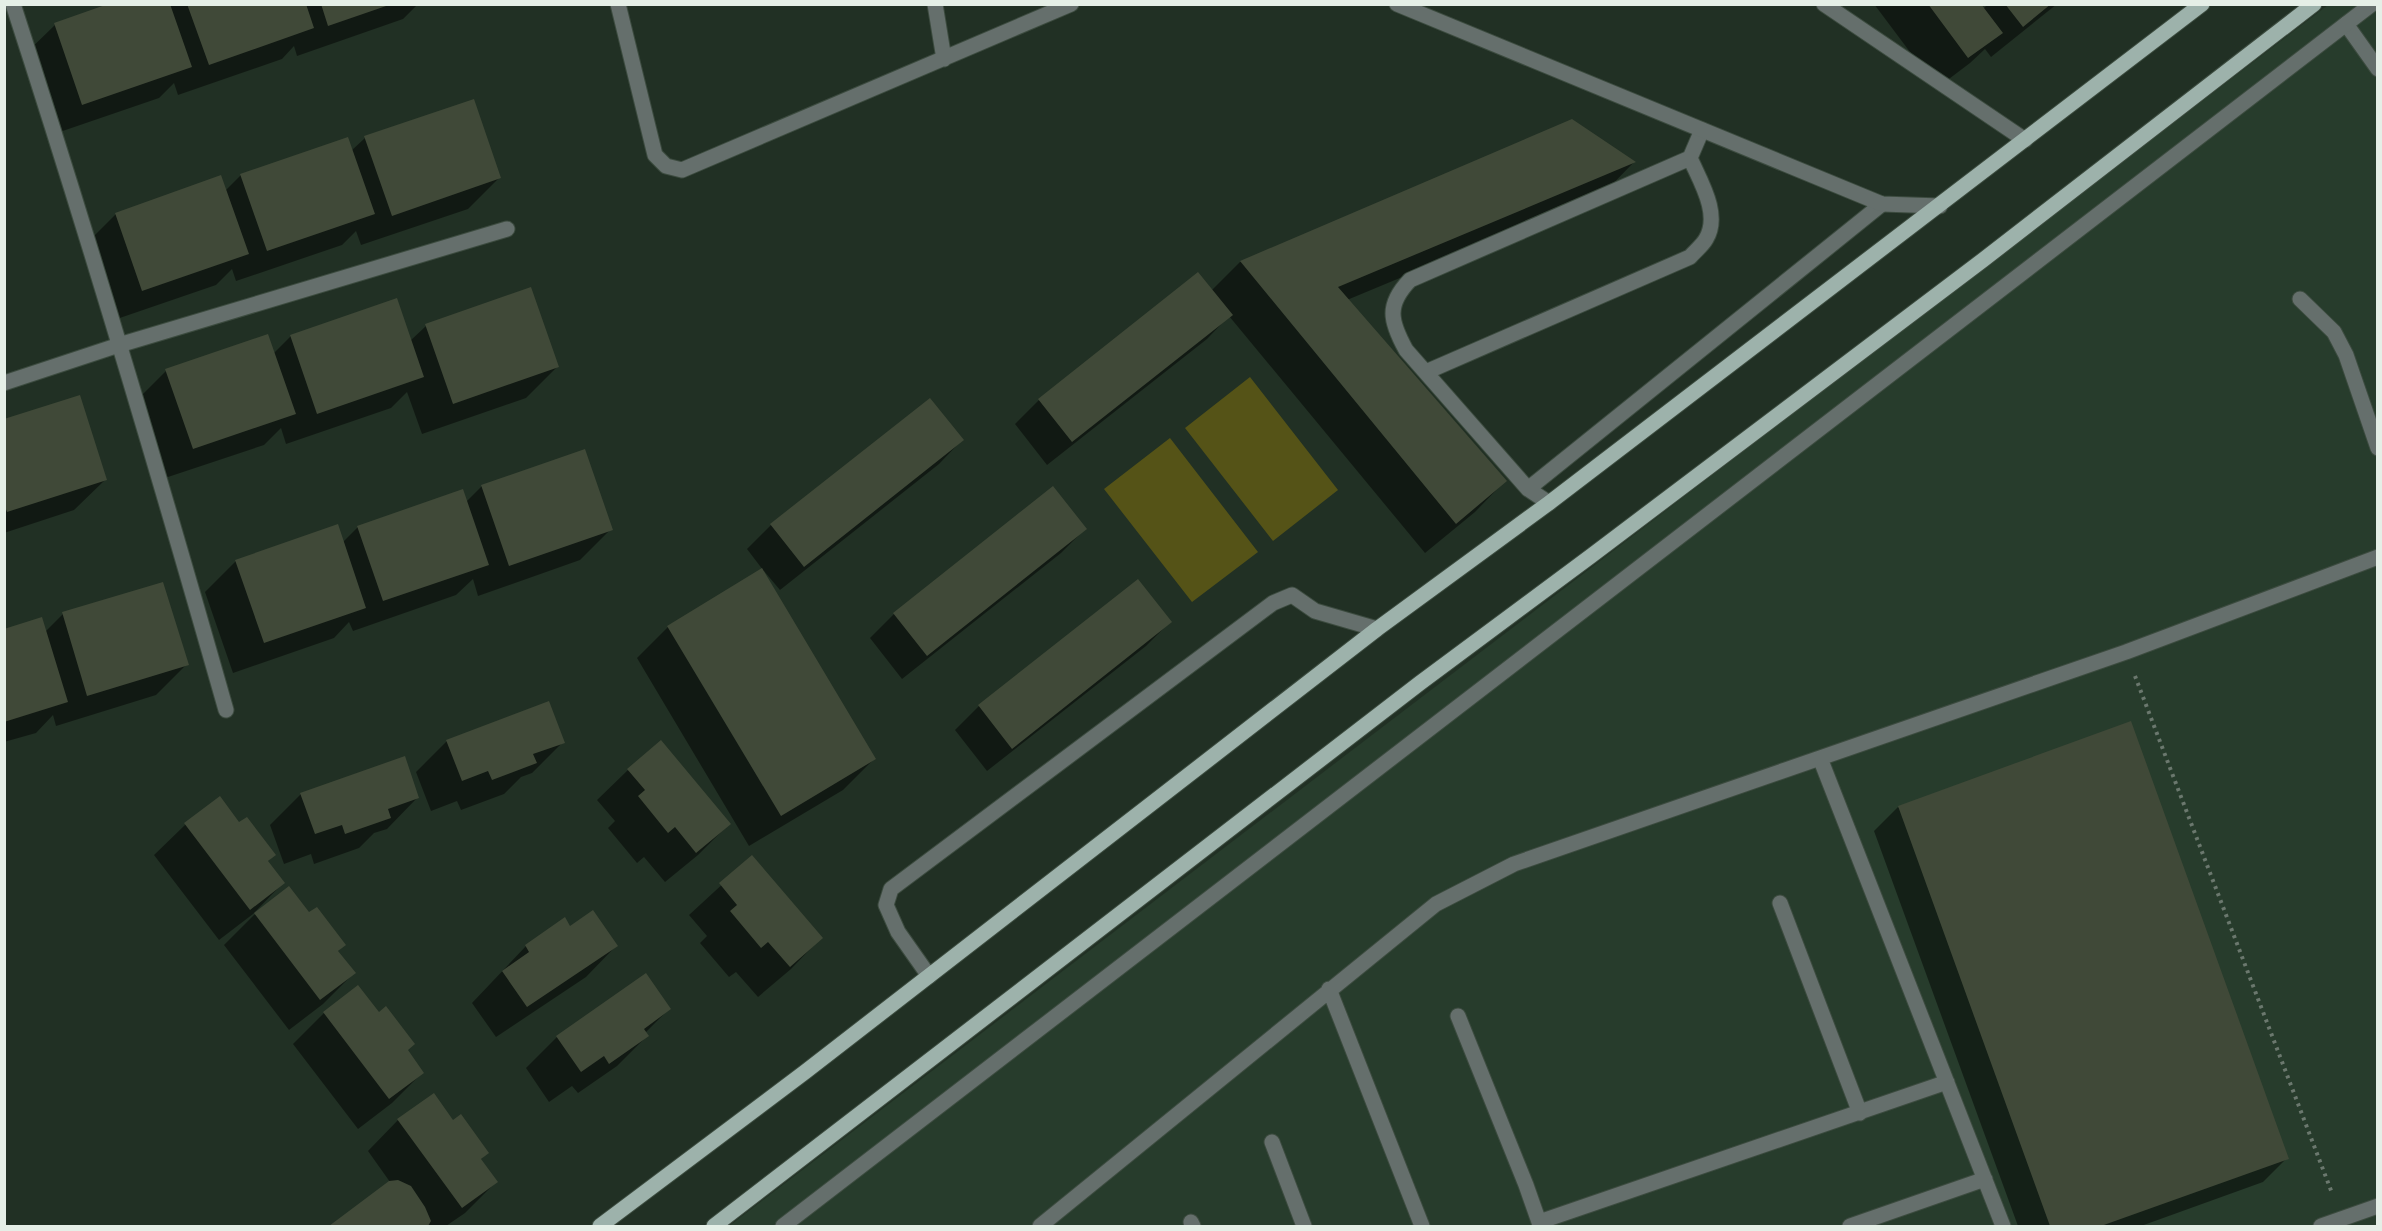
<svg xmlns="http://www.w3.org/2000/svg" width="2382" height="1231" font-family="Inter,sans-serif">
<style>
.built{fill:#273c2c}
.green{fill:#555317}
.shadow{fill:#0007}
.building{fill:#404938}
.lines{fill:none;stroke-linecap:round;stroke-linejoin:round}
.service-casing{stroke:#3c4b3f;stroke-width:17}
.minor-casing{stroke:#3c4b3f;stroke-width:17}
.tertiary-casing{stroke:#3c4b3f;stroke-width:17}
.primary-casing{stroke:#3c4b3f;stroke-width:17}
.path{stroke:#6b786e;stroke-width:4;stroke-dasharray:3 4.5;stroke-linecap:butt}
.service{stroke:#656f6c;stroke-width:15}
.minor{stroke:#656f6c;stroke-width:15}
.tertiary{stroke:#656f6c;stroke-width:15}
.primary{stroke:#9db2ab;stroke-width:15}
</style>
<rect width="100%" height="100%" fill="#213024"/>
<path class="built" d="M2328,5H2377V1226H729Z"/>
<path class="green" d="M1250,377L1338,490L1273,541L1185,428Z
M1170,438L1258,552L1192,602L1104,489Z"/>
<path class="shadow" d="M113,4H418L403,19L297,56L294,46L282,59L178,95L174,83L159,98L51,135L24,55L55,25Z
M1874,4H1980L1983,9L1988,4H2057L1991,57L1985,49L1970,63L1937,88Z
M1572,120L1634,162L1604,193L1347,300L1505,481L1475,512L1425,553L1229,316L1207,339L1047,465L1015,424L1039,400L1198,274L1211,291L1240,262Z
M365,138L499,178L468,209L361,245L356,231L342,245L236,281L232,269L216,285L111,321L85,245L116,214L225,191L241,175L351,151Z
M426,326L557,367L526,398L422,434L407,392L391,408L286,444L281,428L264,445L162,479L135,402L166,371L274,353L291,336L410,341Z
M930,400L962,440L939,464L780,590L764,571L763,572L874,759L843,790L749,846L637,658L668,627L763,570L747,549L771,525Z
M4,421L105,480L74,510L4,533Z
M482,486L611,529L580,560L478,596L473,579L456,595L353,631L349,622L334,638L233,673L205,592L236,561L342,543L358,527L466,502Z
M1085,529L1061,553L902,679L870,638L894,614Z
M1138,581L1170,622L1146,646L987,771L955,730L979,706Z
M63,614L187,664L156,695L56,726L53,715L36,733L4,742V630L45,632Z
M447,741L563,742L532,773L521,777L504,794L461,810L457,801L431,811L416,772Z
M628,770L729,824L698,855L665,882L644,857L637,863L608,828L615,821L597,800Z
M301,794L417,798L387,829L374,833L359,848L314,864L311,854L284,864L270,825Z
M219,798L239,824L274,855L267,862L283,883L253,914L219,940L154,855L185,825Z
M1898,807L2287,1158L2263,1182L2141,1226H2018L1874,831Z
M752,857L821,938L791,969L758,997L736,972L729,977L700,943L707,936L689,915Z
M289,888L309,914L344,945L337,952L354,973L323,1004L289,1030L224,945L254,915Z
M570,928L616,946L586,977L496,1037L472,1003L526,946Z
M358,988L422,1073L392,1103L358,1129L293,1044L324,1013Z
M669,1009L645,1033L647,1036L617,1066L578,1093L572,1086L549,1102L526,1068L557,1037Z
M398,1120L452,1122L487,1153L480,1160L496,1182L465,1213L446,1226H331L390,1182L368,1151Z"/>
<path class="building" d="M108,4H170L192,67L82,105L54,23Z
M187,4H306L314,28L209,65Z
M321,4H389V5L328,26Z
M1928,4H1981L2003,33L1968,58Z
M2005,4H2051L2023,27Z
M474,99L501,178L392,216L364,136Z
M1572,119L1636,162L1338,287L1507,481L1456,524L1240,261Z
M348,137L375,214L267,251L240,174Z
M221,175L249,254L142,291L115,213Z
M1198,272L1233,315L1072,442L1038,399Z
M531,287L559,367L453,404L425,324Z
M397,298L424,377L317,414L290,335Z
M268,334L296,414L193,449L165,369Z
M80,395L107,480L7,512L4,504V419Z
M930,398L964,440L804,567L770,524Z
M585,449L613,530L509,566L481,485Z
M1053,486L1087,529L927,656L893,613Z
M463,489L489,565L383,601L357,526Z
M338,524L366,608L264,643L235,560Z
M762,568L876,759L781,816L667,626Z
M1138,579L1172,622L1012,749L978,705Z
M163,582L189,665L87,696L62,612Z
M42,617L68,702L4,722V629Z
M549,701L565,743L533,754L537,763L492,780L488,771L462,781L446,740Z
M2131,721L2289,1159L2101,1226H2050L1898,806Z
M661,740L731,824L696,853L675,827L668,833L638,796L645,790L627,769Z
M405,756L419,798L388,809L391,818L345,834L342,825L315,834L300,793Z
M220,796L239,822L247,817L276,855L268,861L285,883L250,910L184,823Z
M752,855L823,938L790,967L768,942L761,948L730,911L737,905L719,883Z
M289,886L309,912L317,907L346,945L338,951L356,973L320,1000L254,913Z
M593,910L618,946L527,1007L502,971L529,952L525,945L565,917L570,926Z
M646,973L671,1009L644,1029L649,1036L609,1064L604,1056L581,1072L556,1036Z
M358,985L379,1012L386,1006L415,1044L408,1050L424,1073L389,1099L323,1012Z
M434,1093L453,1120L461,1114L489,1153L481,1159L498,1182L462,1208L397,1119Z
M398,1180L411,1186L425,1207L431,1221L428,1226H329L389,1181Z"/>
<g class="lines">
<g class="service-casing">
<path id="service" d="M1824,4L2025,140
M2346,24L2378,69
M2300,299L2334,332L2346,355L2378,448
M1426,372L1690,257C1695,251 1702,246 1706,239C1721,214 1700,181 1690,158
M1528,489L1882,204
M1549,503L1528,489L1406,350C1390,321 1386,305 1410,280L1690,158L1702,130
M1820,758L2003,1226
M1780,903L1860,1113
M929,976L898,932L886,905L891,889L1273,603L1292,595L1315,611L1377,629
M1329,989L1422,1226
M1458,1016L1526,1185L1539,1222L1947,1082
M1272,1142L1304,1226
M1191,1222L1193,1226
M1040,1226L1436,904L1514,864L2126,652L2378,557
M1850,1226L1985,1179
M2321,1226L2378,1206"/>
</g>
<g class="minor-casing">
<path id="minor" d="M13,4C89,238 159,474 226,710
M618,4L655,155L666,166L682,170L1071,4
M935,4L944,59
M1397,4L1882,204L1940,206
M4,383L119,345L507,229"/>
</g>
<g class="tertiary-casing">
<path id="tertiary" d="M783,1226L2372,4"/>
</g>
<g class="primary-casing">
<path id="primary" d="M600,1226L805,1072L1377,629L1549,503L2202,4
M714,1226L1420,683L1591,556L1983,260L2314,4"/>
</g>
<path class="path" d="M2135,676L2332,1193"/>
<use href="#service" class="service"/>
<use href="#minor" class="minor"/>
<use href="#tertiary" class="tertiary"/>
<use href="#primary" class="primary"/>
</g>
<rect width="2382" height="1231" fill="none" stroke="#e5efe7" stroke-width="12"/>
</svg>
